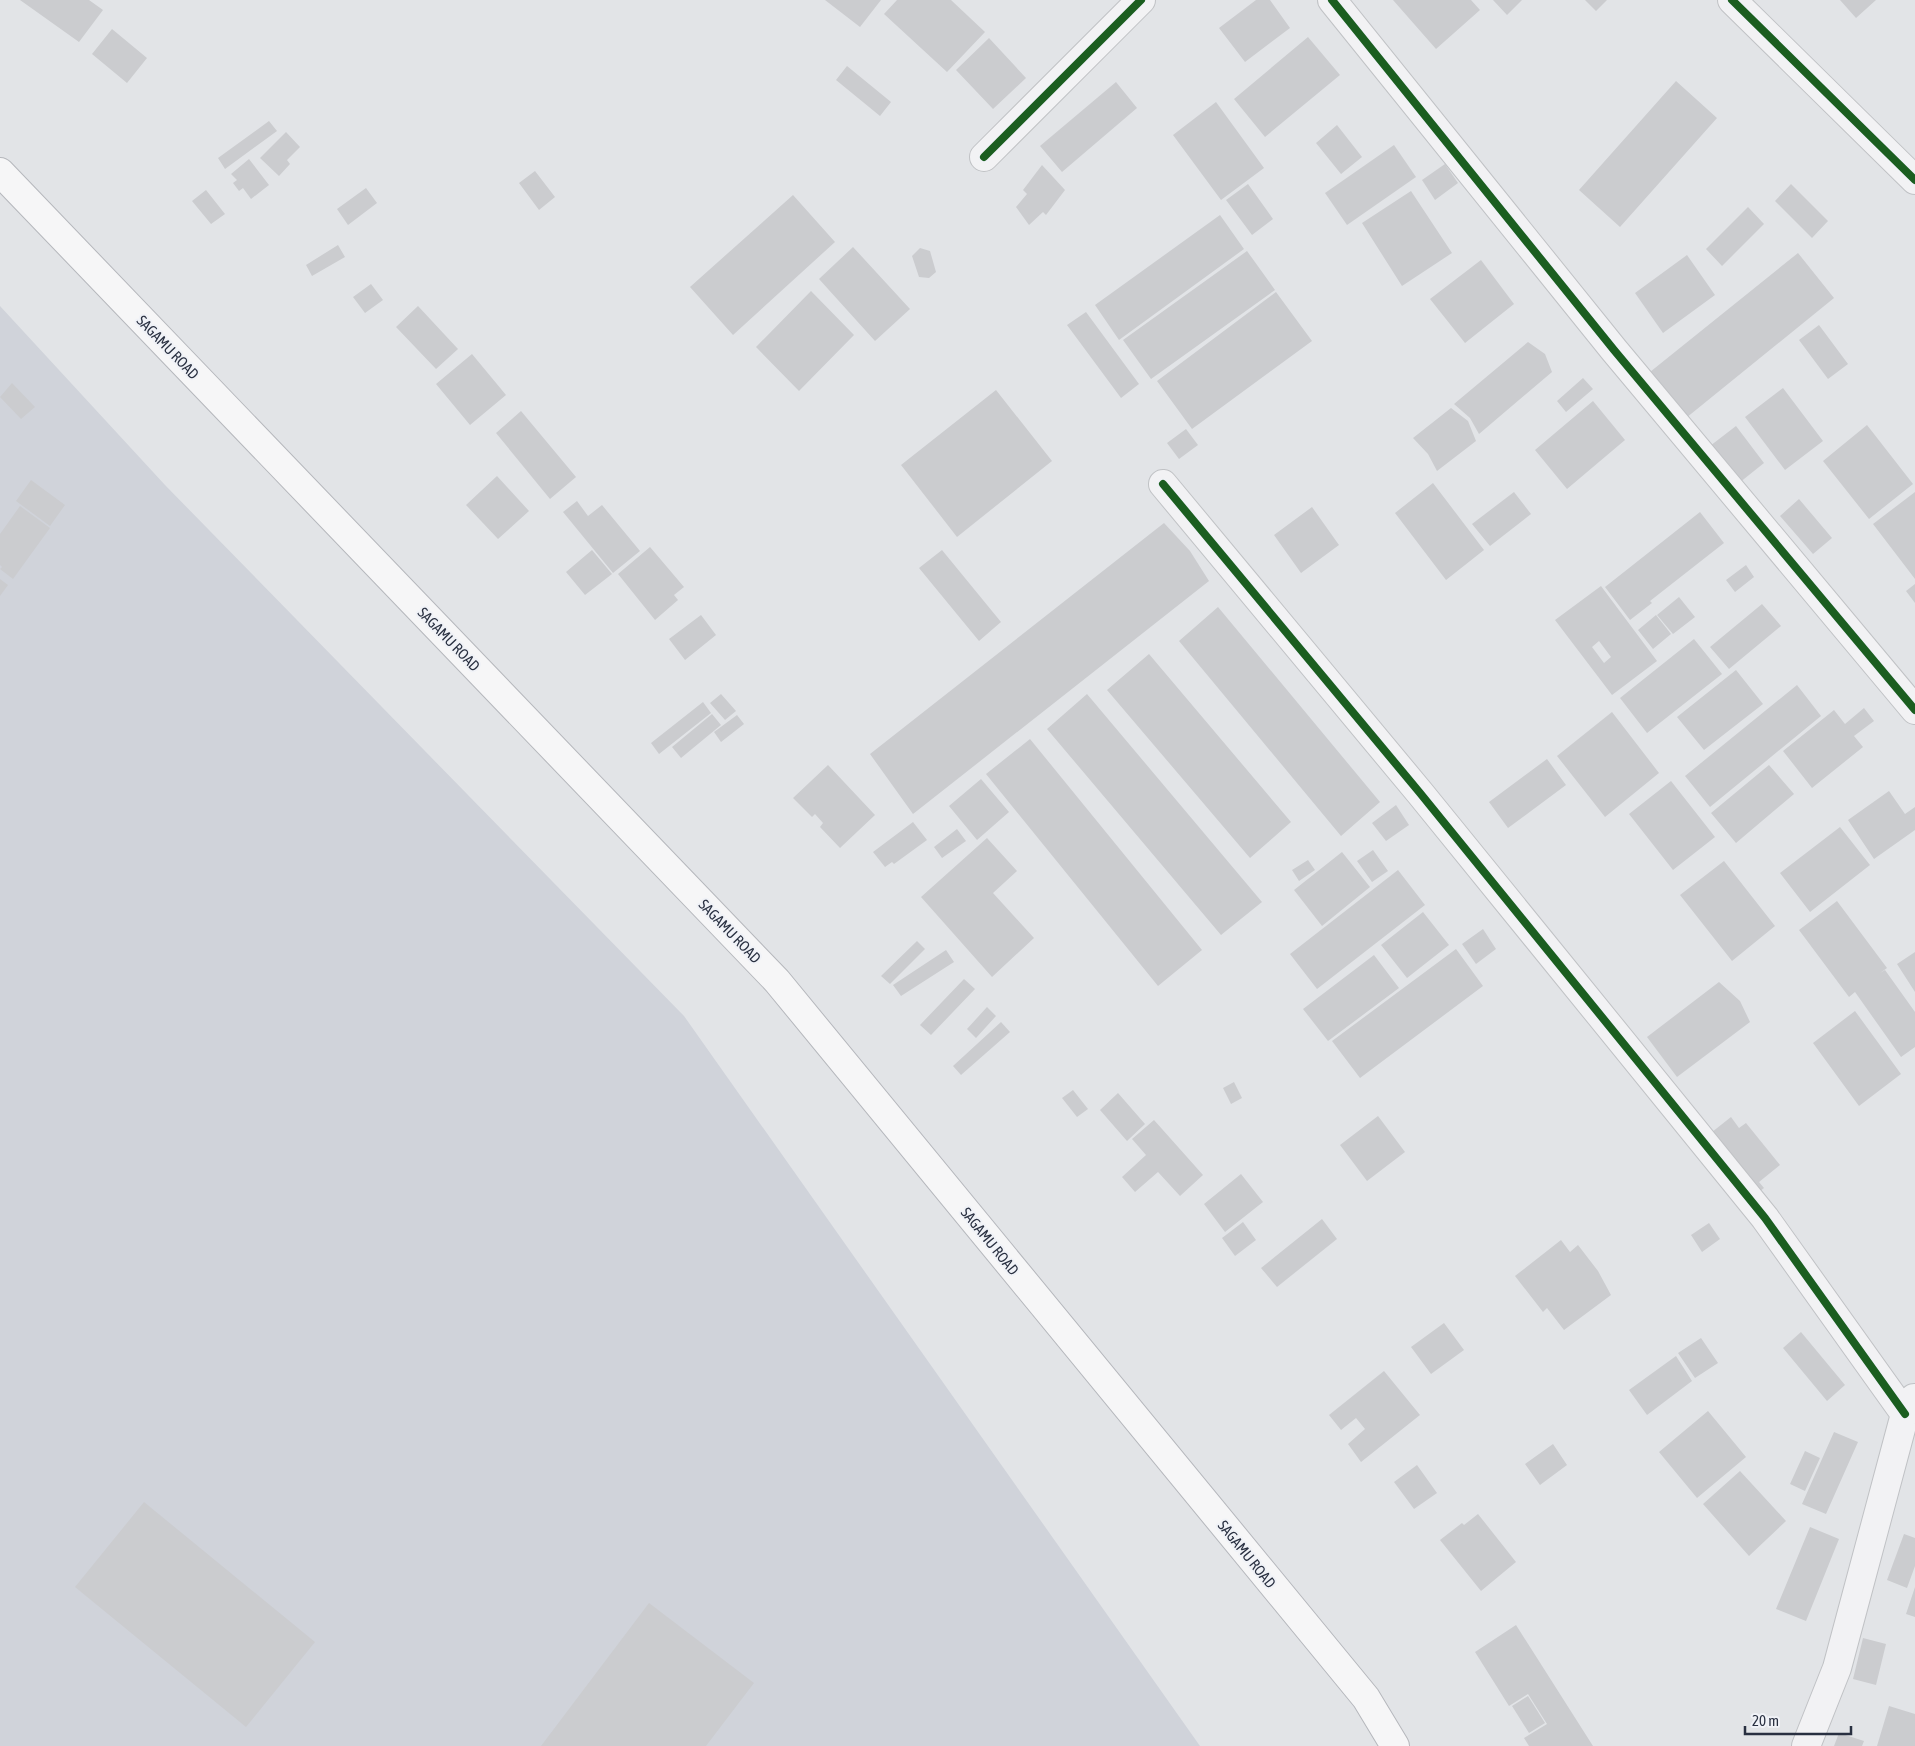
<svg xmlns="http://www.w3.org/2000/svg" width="1915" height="1746" font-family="'Asap Condensed',sans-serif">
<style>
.built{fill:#d0d3da}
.building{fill:#cbcccf;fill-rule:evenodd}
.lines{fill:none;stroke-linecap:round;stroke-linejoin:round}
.minor-casing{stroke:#c0c2c5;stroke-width:30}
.highway-casing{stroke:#b5b7bc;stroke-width:30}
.minor{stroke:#f2f2f4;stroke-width:28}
.highway{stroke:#f6f6f7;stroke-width:28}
.cycleway-casing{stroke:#f0f2f7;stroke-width:11}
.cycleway{stroke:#1b5e20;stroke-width:8}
.labels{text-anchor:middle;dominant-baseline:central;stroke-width:4;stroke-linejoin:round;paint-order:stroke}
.street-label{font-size:15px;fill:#293041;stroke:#f0f2f7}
</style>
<rect width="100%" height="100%" fill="#e2e4e7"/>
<path class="built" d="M0,306L165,485L684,1016L1200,1746H0Z"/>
<path class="building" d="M20,0H89L103,10L79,42Z
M825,0H881L860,27Z
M897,0H951L985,32L947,72L884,14Z
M1256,0H1270L1290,28L1245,62L1219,28Z
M1393,0H1471L1480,10L1436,49Z
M1493,0H1522L1507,15Z
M1585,0H1607L1596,11Z
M1840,0H1876L1856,18Z
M112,29L147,58L127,83L92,54Z
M1308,37L1340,75L1265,137L1234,99Z
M989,38L1026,78L993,109L956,70Z
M847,66L891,102L880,116L836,80Z
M1676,81L1717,118L1620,227L1579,190Z
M1116,82L1137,108L1062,172L1040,146Z
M1216,102L1264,168L1221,200L1173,135Z
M269,121L277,131L225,169L218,158Z
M1337,125L1362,157L1341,174L1316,143Z
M286,132L300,147L287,160L290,164L279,176L260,158Z
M1394,145L1416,177L1347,225L1325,193Z
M249,159L269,185L251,199L243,188L239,191L233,183L237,180L231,174Z
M1445,164L1458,183L1435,200L1422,180Z
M1042,165L1065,190L1046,215L1043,212L1029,225L1016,207L1027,194L1023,190Z
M535,171L555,197L539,210L519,183Z
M1248,184L1273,219L1252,235L1226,200Z
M1791,184L1828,221L1812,238L1775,201Z
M366,188L377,203L348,225L337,209Z
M206,190L225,214L211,224L192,201Z
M1411,191L1452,253L1402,286L1362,223Z
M793,195L835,242L733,335L690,287Z
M1748,207L1764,224L1722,266L1706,249Z
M1220,215L1244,249L1119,340L1095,305Z
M338,245L345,257L312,276L306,265Z
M853,247L910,309L875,341L819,279Z
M920,248L930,251L936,272L929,278L919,277L912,256Z
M1247,251L1275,290L1151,379L1123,340Z
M1798,253L1834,298L1686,418L1650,372Z
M1687,255L1715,295L1663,333L1635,293Z
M1481,260L1514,304L1465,343L1430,299Z
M371,284L383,300L365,313L353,297Z
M811,291L854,335L799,391L756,347Z
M1276,292L1312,341L1192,429L1157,381Z
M418,306L458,349L436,369L396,327Z
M1086,312L1139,384L1121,398L1067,325Z
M1819,325L1848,364L1828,379L1799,340Z
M1528,342L1545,354L1552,372L1479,434L1470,418L1454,404Z
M472,354L506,395L470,425L436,384Z
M1583,378L1593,389L1566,412L1557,401Z
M12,383L35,407L21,419L0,397Z
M1783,388L1823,441L1785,470L1745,417Z
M996,390L1052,461L957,537L901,465Z
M1593,401L1625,440L1567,489L1535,450Z
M1451,408L1468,421L1476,441L1437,471L1428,454L1413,438Z
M521,411L576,477L550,499L496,433Z
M1867,425L1913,484L1869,519L1823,461Z
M1736,426L1764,463L1739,483L1710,446Z
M1186,429L1198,445L1179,459L1167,443Z
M497,476L529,511L498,539L466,505Z
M31,480L65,505L50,526L16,501Z
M1433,483L1484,550L1446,580L1395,513Z
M1514,492L1531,514L1490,546L1472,524Z
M1915,492V579L1873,524Z
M1799,499L1832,538L1813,554L1780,516Z
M577,501L588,516L602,505L640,551L613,573L563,512Z
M20,506L50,528L13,579L0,569L2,567L0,565V534Z
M1312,507L1339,545L1301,573L1274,535Z
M1700,512L1724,543L1650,601L1652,603L1630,620L1605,587Z
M1164,523L1190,551L1209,581L913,814L870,754Z
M650,547L684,587L674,595L678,600L655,620L618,574Z
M592,550L612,574L585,595L566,572Z
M942,550L1001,622L979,641L919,568Z
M1746,565L1754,577L1735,592L1726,580Z
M0,579L8,585L0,596Z
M1915,584V603L1906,591Z
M1601,586L1657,661L1612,695L1555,620ZM1599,641L1611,657L1604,663L1592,647Z
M1679,597L1695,617L1673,634L1657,615Z
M1762,604L1781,626L1729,669L1710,647Z
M1218,607L1380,802L1341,836L1179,641Z
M701,615L716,635L685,660L669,639Z
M1656,615L1671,634L1653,649L1638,630Z
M1694,639L1722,674L1647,733L1620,698Z
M1149,654L1291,822L1250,858L1107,690Z
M1736,670L1763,704L1704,750L1677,717Z
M1797,685L1821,716L1710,807L1685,776Z
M721,694L736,711L725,720L710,703Z
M1087,694L1262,902L1221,935L1047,729Z
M703,702L711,713L659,754L651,743Z
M1864,708L1874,721L1854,736L1863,747L1812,788L1783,751L1834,710L1845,724Z
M1612,712L1659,773L1605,817L1557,756Z
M712,714L721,725L681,758L672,747Z
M737,715L744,724L721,742L714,732Z
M1030,739L1202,950L1158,986L986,774Z
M1547,759L1566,785L1508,828L1489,802Z
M828,765L875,815L840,848L820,827L823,823L815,814L812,817L793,798Z
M1769,765L1794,794L1736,843L1711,813Z
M981,779L1009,812L977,840L949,806Z
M1671,781L1715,837L1673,870L1629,814Z
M1889,791L1905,814L1915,807V830L1874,859L1848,820Z
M1396,805L1409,825L1386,841L1372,823Z
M913,822L927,840L894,864L892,862L885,867L873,852Z
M1840,827L1870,865L1810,912L1780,873Z
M957,829L966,841L942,858L934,847Z
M987,838L1017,871L993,893L1034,938L992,977L921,897Z
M1373,850L1388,871L1372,882L1357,861Z
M1342,852L1370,887L1322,926L1294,890Z
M1308,860L1315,870L1299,881L1292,870Z
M1724,861L1775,926L1732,961L1680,895Z
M1398,870L1425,905L1317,989L1290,954Z
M1837,901L1887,968L1880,973L1885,970L1915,1012V1047L1901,1057L1855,992L1849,997L1799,930Z
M1423,912L1449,945L1407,978L1381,945Z
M1483,929L1496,949L1476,964L1462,944Z
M917,941L925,949L890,984L881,976Z
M1456,949L1483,986L1360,1078L1332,1041Z
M946,950L954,962L901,996L893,985Z
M1915,952V992L1897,964Z
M1374,955L1399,988L1328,1041L1303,1009Z
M964,979L975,989L931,1035L920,1025Z
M1719,982L1740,1001L1750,1022L1677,1077L1647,1037Z
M987,1007L996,1016L976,1038L967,1029Z
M1855,1011L1901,1074L1859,1106L1813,1043Z
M1001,1022L1010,1032L961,1075L953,1066Z
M1234,1082L1242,1098L1231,1104L1223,1088Z
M1073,1090L1088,1109L1077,1117L1062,1098Z
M1118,1093L1145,1124L1127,1141L1100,1110Z
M1378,1116L1405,1152L1367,1181L1340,1145Z
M1731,1117L1739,1128L1746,1123L1780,1165L1759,1182L1764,1188L1755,1195L1707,1136Z
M1154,1120L1203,1175L1180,1196L1158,1172L1135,1192L1122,1177L1146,1155L1132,1139Z
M1241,1174L1263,1202L1225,1232L1204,1204Z
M1322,1219L1337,1239L1277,1287L1261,1268Z
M1243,1222L1256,1240L1235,1256L1222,1238Z
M1709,1223L1720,1239L1702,1252L1691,1235Z
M1561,1240L1570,1252L1578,1245L1598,1271L1611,1295L1564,1330L1547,1308L1543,1312L1515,1276Z
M1444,1323L1464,1350L1431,1374L1411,1347Z
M1801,1332L1845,1385L1827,1401L1783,1348Z
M1701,1338L1718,1363L1695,1378L1678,1353Z
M1676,1356L1692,1381L1647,1415L1629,1390Z
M1384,1371L1420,1415L1361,1462L1348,1444L1365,1429L1356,1418L1341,1430L1329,1415Z
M1708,1411L1746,1457L1697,1498L1659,1452Z
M1834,1432L1858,1442L1826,1514L1802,1504Z
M1553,1444L1567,1465L1540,1485L1525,1464Z
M1805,1451L1820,1458L1805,1491L1790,1484Z
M1417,1465L1437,1493L1414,1509L1394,1482Z
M1740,1471L1786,1521L1749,1556L1703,1504Z
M144,1502L315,1642L246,1727L75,1587Z
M1478,1514L1516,1562L1481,1591L1440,1540L1462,1523L1464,1525Z
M1810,1527L1839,1539L1806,1621L1776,1609Z
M1904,1534L1915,1538V1566L1907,1588L1887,1580Z
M1915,1587V1617L1906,1614Z
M649,1603L754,1683L706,1746H541Z
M1516,1625L1593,1746H1529L1524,1738L1547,1724L1528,1694L1509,1706L1475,1652Z
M1863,1638L1886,1644L1876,1685L1853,1679Z
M1528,1696L1545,1723L1529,1733L1512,1706Z
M1889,1706L1915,1714V1746H1877Z
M1839,1733L1864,1741L1862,1746H1834Z"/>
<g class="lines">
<g class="minor-casing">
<path id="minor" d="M1332,0L1614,350L1915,710
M1732,0L1915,180
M984,157L1141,0
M1163,484L1420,793L1765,1218L1905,1414
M1806,1746L1837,1668L1905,1414L1914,1398"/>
</g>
<g class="highway-casing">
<path id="highway" d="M0,172L777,981L1366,1698L1395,1746"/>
</g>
<use href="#minor" class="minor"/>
<use href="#highway" class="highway"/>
<g class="cycleway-casing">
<path id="cycleway" d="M1332,0L1614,350L1915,710
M1732,0L1915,180
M984,157L1141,0
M1163,484L1420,793L1765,1218L1905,1414"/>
</g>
<use href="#cycleway" class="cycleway"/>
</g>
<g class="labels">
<g class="street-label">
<text transform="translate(168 347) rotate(46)">SAGAMU ROAD</text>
<text transform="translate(449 639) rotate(46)">SAGAMU ROAD</text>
<text transform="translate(730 931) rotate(46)">SAGAMU ROAD</text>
<text transform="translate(990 1241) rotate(51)">SAGAMU ROAD</text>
<text transform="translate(1247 1554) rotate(51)">SAGAMU ROAD</text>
</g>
</g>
<path d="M1745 1726v8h106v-8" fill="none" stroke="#293041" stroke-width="2.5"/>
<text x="1752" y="1726" font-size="15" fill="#293041" stroke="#f0f2f7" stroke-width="4" paint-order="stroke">20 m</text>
</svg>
